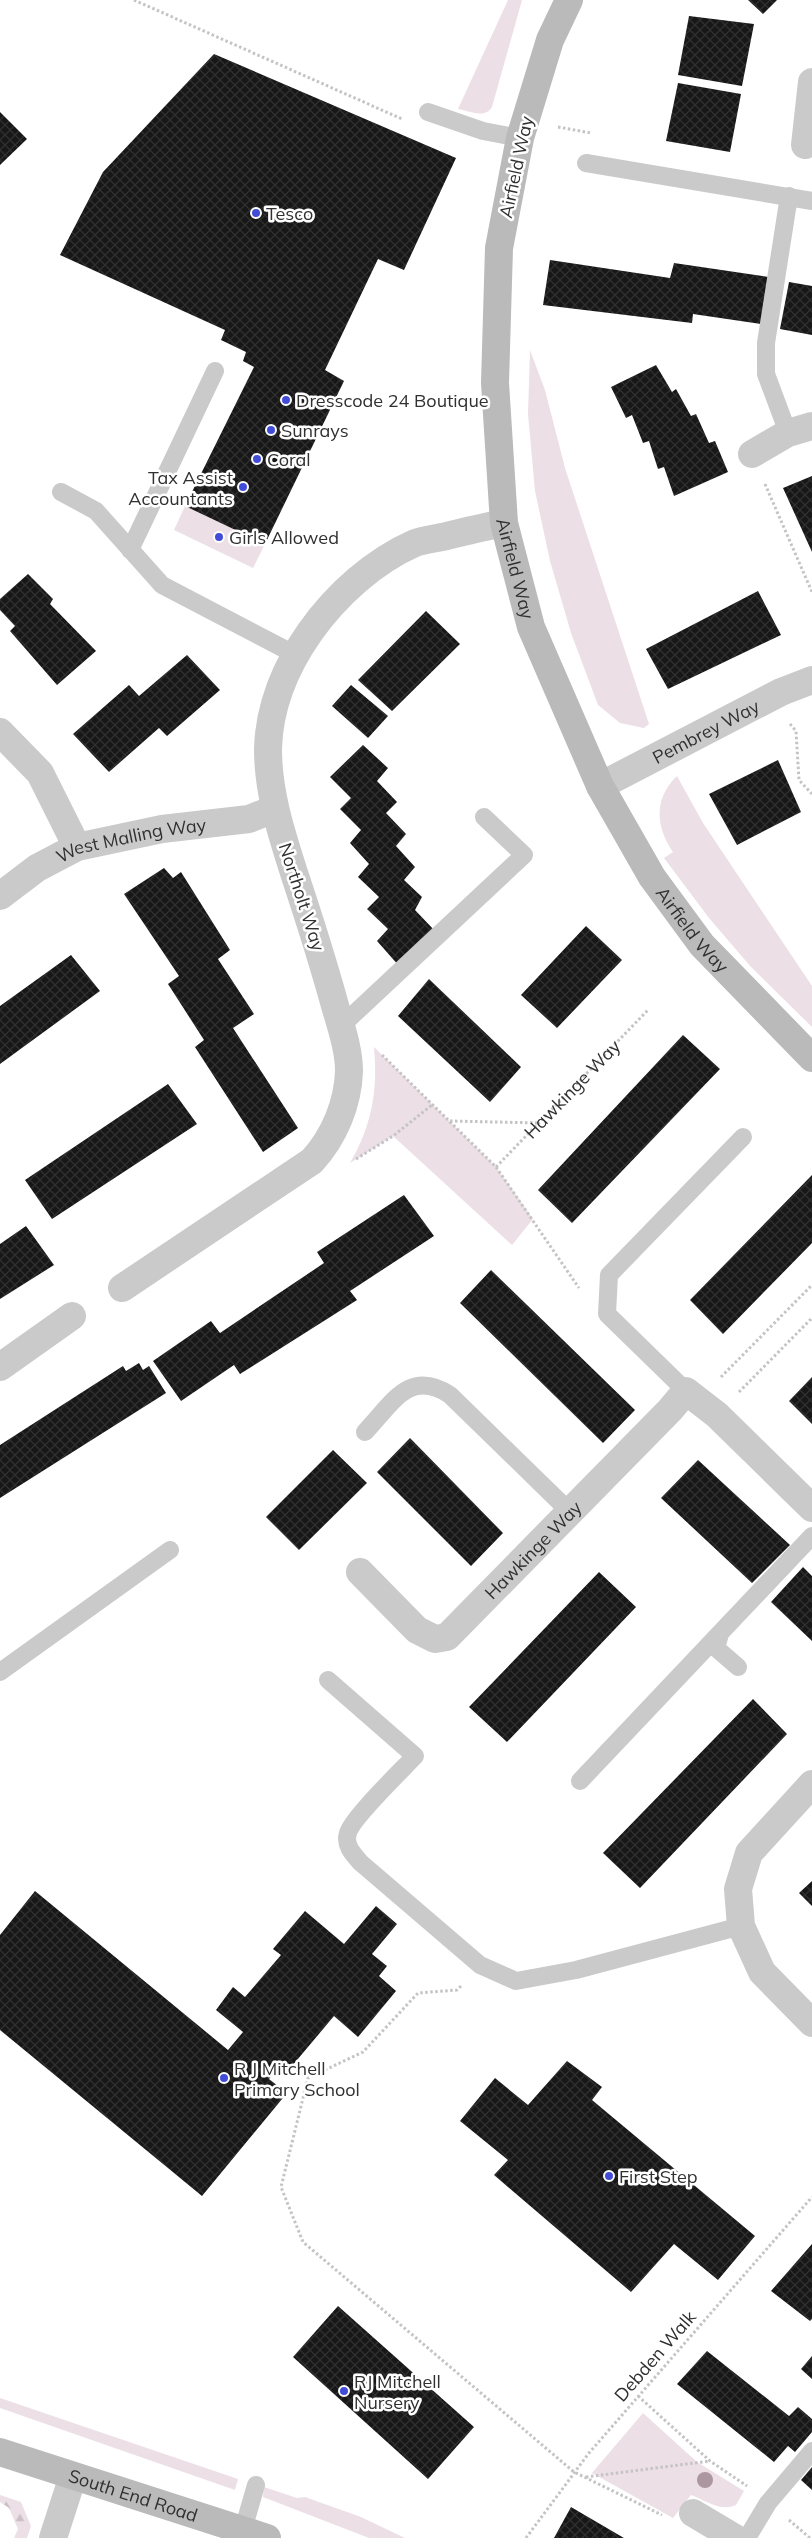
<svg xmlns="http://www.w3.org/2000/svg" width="812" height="2538" font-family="Mulish,sans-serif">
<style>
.green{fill:#ecdfe6}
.forest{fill:url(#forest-firs)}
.building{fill:url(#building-cross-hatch)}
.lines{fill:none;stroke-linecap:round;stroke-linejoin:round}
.path{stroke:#c4c4c4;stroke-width:3;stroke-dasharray:2.5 2.5;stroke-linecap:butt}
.lane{stroke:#cacaca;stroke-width:18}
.street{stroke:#cacaca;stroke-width:28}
.secondary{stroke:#bababa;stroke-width:28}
.tree{fill:#ac96a0}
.poi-dot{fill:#424dd7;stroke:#fff;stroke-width:2}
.labels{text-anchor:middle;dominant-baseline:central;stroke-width:5;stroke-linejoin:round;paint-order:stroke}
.street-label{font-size:18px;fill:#303030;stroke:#fff}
.poi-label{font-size:18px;fill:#303030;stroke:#fff;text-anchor:start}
</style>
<defs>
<pattern id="forest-firs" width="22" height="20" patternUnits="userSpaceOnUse" patternTransform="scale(1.25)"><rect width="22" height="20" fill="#ecdfe6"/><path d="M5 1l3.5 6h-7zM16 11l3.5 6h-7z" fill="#cbc0c6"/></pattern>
<pattern id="building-cross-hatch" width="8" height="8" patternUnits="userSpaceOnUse" patternTransform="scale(1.25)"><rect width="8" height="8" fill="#171717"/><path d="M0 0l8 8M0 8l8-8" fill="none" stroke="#303030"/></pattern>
</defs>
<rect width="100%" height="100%" fill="#fff"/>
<path class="green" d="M508,0H522L492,107C485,119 470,111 458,109Z
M530,350L545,390L565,468L649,724L644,728L620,723L598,705L571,633L550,561L535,491L528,414Z
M185,506L265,544L253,568L174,530Z
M677,776L703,823L812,986V1027L751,967L709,918L664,858L673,852C655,826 654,798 677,776Z
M374,1047L496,1167L533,1219L512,1245L393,1136L350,1163C372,1125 378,1090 374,1047Z
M0,2398L238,2479L235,2490L0,2408Z
M643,2413L697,2462L744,2491L736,2505C721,2512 706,2501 691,2495L673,2518L592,2473Z
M264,2487L297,2498L305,2497L361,2517L405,2538H369L263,2497Z"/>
<path class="forest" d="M0,2495L21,2502L31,2526L27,2538H14L18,2529L9,2508L0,2502Z"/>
<path class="building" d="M748,0H777L763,14Z
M689,16L754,24L742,86L678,75Z
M214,54L456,158L404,270L378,259L325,370L344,381L265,544L185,506L254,367L243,361L246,352L221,340L225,330L60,255L103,172Z
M678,83L741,94L730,152L666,141Z
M0,112L27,139L0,165Z
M550,260L670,278L674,263L769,277L761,324L693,314L692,323L543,305Z
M789,282L812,286V335L780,329Z
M656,365L672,392L676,389L691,416L696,414L709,443L715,441L728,472L674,496L664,467L658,469L649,441L643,443L632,415L626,418L611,387Z
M812,476V552L783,488Z
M28,574L53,599L50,604L96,651L57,685L10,631L15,626L0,610V599Z
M758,591L781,635L668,689L646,649Z
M426,611L460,644L392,711L358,680Z
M187,655L220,690L167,736L159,728L109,772L73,734L129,685L139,696Z
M351,685L388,716L368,738L332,706Z
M363,745L388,768L377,781L397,802L386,813L406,834L396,846L415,867L404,880L422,897L415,910L436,932L400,967L377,941L388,929L367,909L379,897L358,877L369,864L350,843L361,830L340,809L351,798L330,777Z
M778,760L801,812L737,845L709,794Z
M164,868L173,878L181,872L230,950L218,959L254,1014L233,1028L298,1128L263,1152L195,1047L204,1040L168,984L179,976L124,894Z
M586,926L622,960L557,1028L521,995Z
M71,955L100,991L0,1064V1006Z
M429,979L521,1067L490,1102L398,1016Z
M683,1035L720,1069L572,1223L538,1190Z
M168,1084L197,1124L52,1219L25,1180Z
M812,1175V1243L723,1334L690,1300Z
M404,1195L434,1236L350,1291L357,1300L240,1374L234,1365L181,1401L153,1361L211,1321L220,1333L324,1263L317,1252Z
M26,1226L54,1265L0,1299V1244Z
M491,1270L635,1410L603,1443L460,1303Z
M139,1363L143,1370L149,1366L166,1393L0,1498V1445L123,1366L126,1371Z
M812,1377V1424L789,1401Z
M410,1438L503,1533L471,1566L377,1472Z
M333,1450L367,1483L299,1550L266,1517Z
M698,1460L790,1545L752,1583L661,1498Z
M803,1567L812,1576V1641L771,1602Z
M599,1572L636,1607L507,1742L469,1707Z
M753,1699L787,1734L640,1888L603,1853Z
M812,1881V1906L799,1893Z
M35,1891L228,2050L243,2032L216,2010L233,1987L245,1997L281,1955L273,1949L305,1911L344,1944L376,1906L397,1924L372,1954L387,1966L379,1976L396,1991L358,2037L334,2016L292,2066L283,2062L269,2079L287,2093L202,2196L0,2030V1935Z
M567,2061L602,2087L592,2100L755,2236L718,2280L674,2244L631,2292L494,2175L508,2160L460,2121L495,2078L528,2105Z
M812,2244V2319L810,2321L771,2291Z
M338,2306L474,2427L428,2479L293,2357Z
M707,2351L789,2416L798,2407L812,2419V2432L795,2452L788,2446L774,2462L677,2384Z
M812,2356V2379L801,2369Z
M812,2467V2490L801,2480Z
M571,2507L624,2538H554Z"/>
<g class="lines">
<g class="path">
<path d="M134,0L402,119"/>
<path d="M558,127L591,133"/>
<path d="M765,484L812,592"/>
<path d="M790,724L796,731L799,780L812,794"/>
<path d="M382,1055L496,1167L579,1288"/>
<path d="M450,1121L540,1123"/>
<path d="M356,1159L393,1136L432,1105"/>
<path id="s1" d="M496,1167L648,1010"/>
<path d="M721,1377L812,1285"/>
<path d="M739,1392L812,1318"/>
<path d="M461,1986L457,1990L418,1993L363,2052L308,2078L281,2187L303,2242L574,2472L662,2515"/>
<path d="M638,2396L710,2461L747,2486"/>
<path d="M586,2477L710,2461"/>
<path d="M789,2520L810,2538"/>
<path d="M526,2538L589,2453L812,2197"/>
</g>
<path class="lane" d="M428,112L483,131L520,138
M586,163L812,201
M788,433L766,374V343L789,196
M61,492L96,511L162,585L294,654
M130,550L215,371
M340,1027L524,855L484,817
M686,1391L607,1314L609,1275L743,1137
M365,1432C392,1404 409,1368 450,1395L570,1512
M720,1634L716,1648L738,1667
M0,1672L170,1550
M328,1680L415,1756C402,1770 352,1818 348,1833C344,1845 353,1854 361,1863L480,1965L516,1981L576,1970L741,1926
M580,1781L812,1536
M243,2530L256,2485
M747,2538L768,2503L812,2451"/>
<g class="street">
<path d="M805,145L812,82"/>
<path d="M752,454L788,433L812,426"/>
<path d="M0,732L40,773L77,847"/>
<path id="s2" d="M600,786L781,692L812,680"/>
<path id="s3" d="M0,896L37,868L77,847L162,829L249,819L274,809"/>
<path d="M122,1288L312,1161C334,1137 348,1104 349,1071C349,1048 340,1024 334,1002C322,959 309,918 295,876C282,835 268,794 268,749C269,707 286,666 310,632C336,595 374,561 415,543C423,540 433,539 442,537C463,532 483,527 504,523"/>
<path d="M0,1367L72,1316"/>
<path id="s4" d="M360,1572L417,1630L435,1639L447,1637L670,1410L686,1391L717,1415L812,1508"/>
<path d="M812,1784L749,1853L738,1889L741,1926L762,1972L812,2023"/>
<path d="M693,2513L735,2538"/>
<path d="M53,2538L73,2476"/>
</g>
<g class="secondary">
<path id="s5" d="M569,0L550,40L520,138L499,248L495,383L504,523L531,627L600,786L652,877L702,945L812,1058"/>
<path id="s6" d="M0,2452L267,2538"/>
</g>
</g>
<circle class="tree" cx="705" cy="2480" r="8"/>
<g class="poi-dot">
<circle cx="256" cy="213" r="5"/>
<circle cx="286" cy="400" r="5"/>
<circle cx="271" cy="430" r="5"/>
<circle cx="257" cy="459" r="5"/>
<circle cx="243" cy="487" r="5"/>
<circle cx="219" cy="537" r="5"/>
<circle cx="224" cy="2078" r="5"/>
<circle cx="609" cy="2176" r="5"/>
<circle cx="344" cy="2391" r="5"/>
</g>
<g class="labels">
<g class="street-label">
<text transform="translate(516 167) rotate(-78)">Airfield Way</text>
<text stroke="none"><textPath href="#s5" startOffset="581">Airfield Way</textPath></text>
<text stroke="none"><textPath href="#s2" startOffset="119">Pembrey Way</textPath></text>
<text stroke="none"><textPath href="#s3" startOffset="146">West Malling Way</textPath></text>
<text transform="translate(302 897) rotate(72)">Northolt Way</text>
<text stroke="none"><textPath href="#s5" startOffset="986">Airfield Way</textPath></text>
<text stroke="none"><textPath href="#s1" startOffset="109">Hawkinge Way</textPath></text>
<text stroke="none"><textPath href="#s4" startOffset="236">Hawkinge Way</textPath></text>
<text transform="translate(655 2356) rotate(-49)">Debden Walk</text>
<text stroke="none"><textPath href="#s6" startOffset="140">South End Road</textPath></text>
</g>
<g class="poi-label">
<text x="266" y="213">Tesco</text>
<text x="296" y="400">Dresscode 24 Boutique</text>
<text x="281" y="430">Sunrays</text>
<text x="267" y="459">Coral</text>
<text x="233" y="477" text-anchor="end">Tax Assist<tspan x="233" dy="21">Accountants</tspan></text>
<text x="229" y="537">Girls Allowed</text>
<text x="234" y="2068">R J Mitchell<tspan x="234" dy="21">Primary School</tspan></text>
<text x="619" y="2176">First Step</text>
<text x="354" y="2381">RJ Mitchell<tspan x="354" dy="21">Nursery</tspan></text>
</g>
</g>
</svg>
